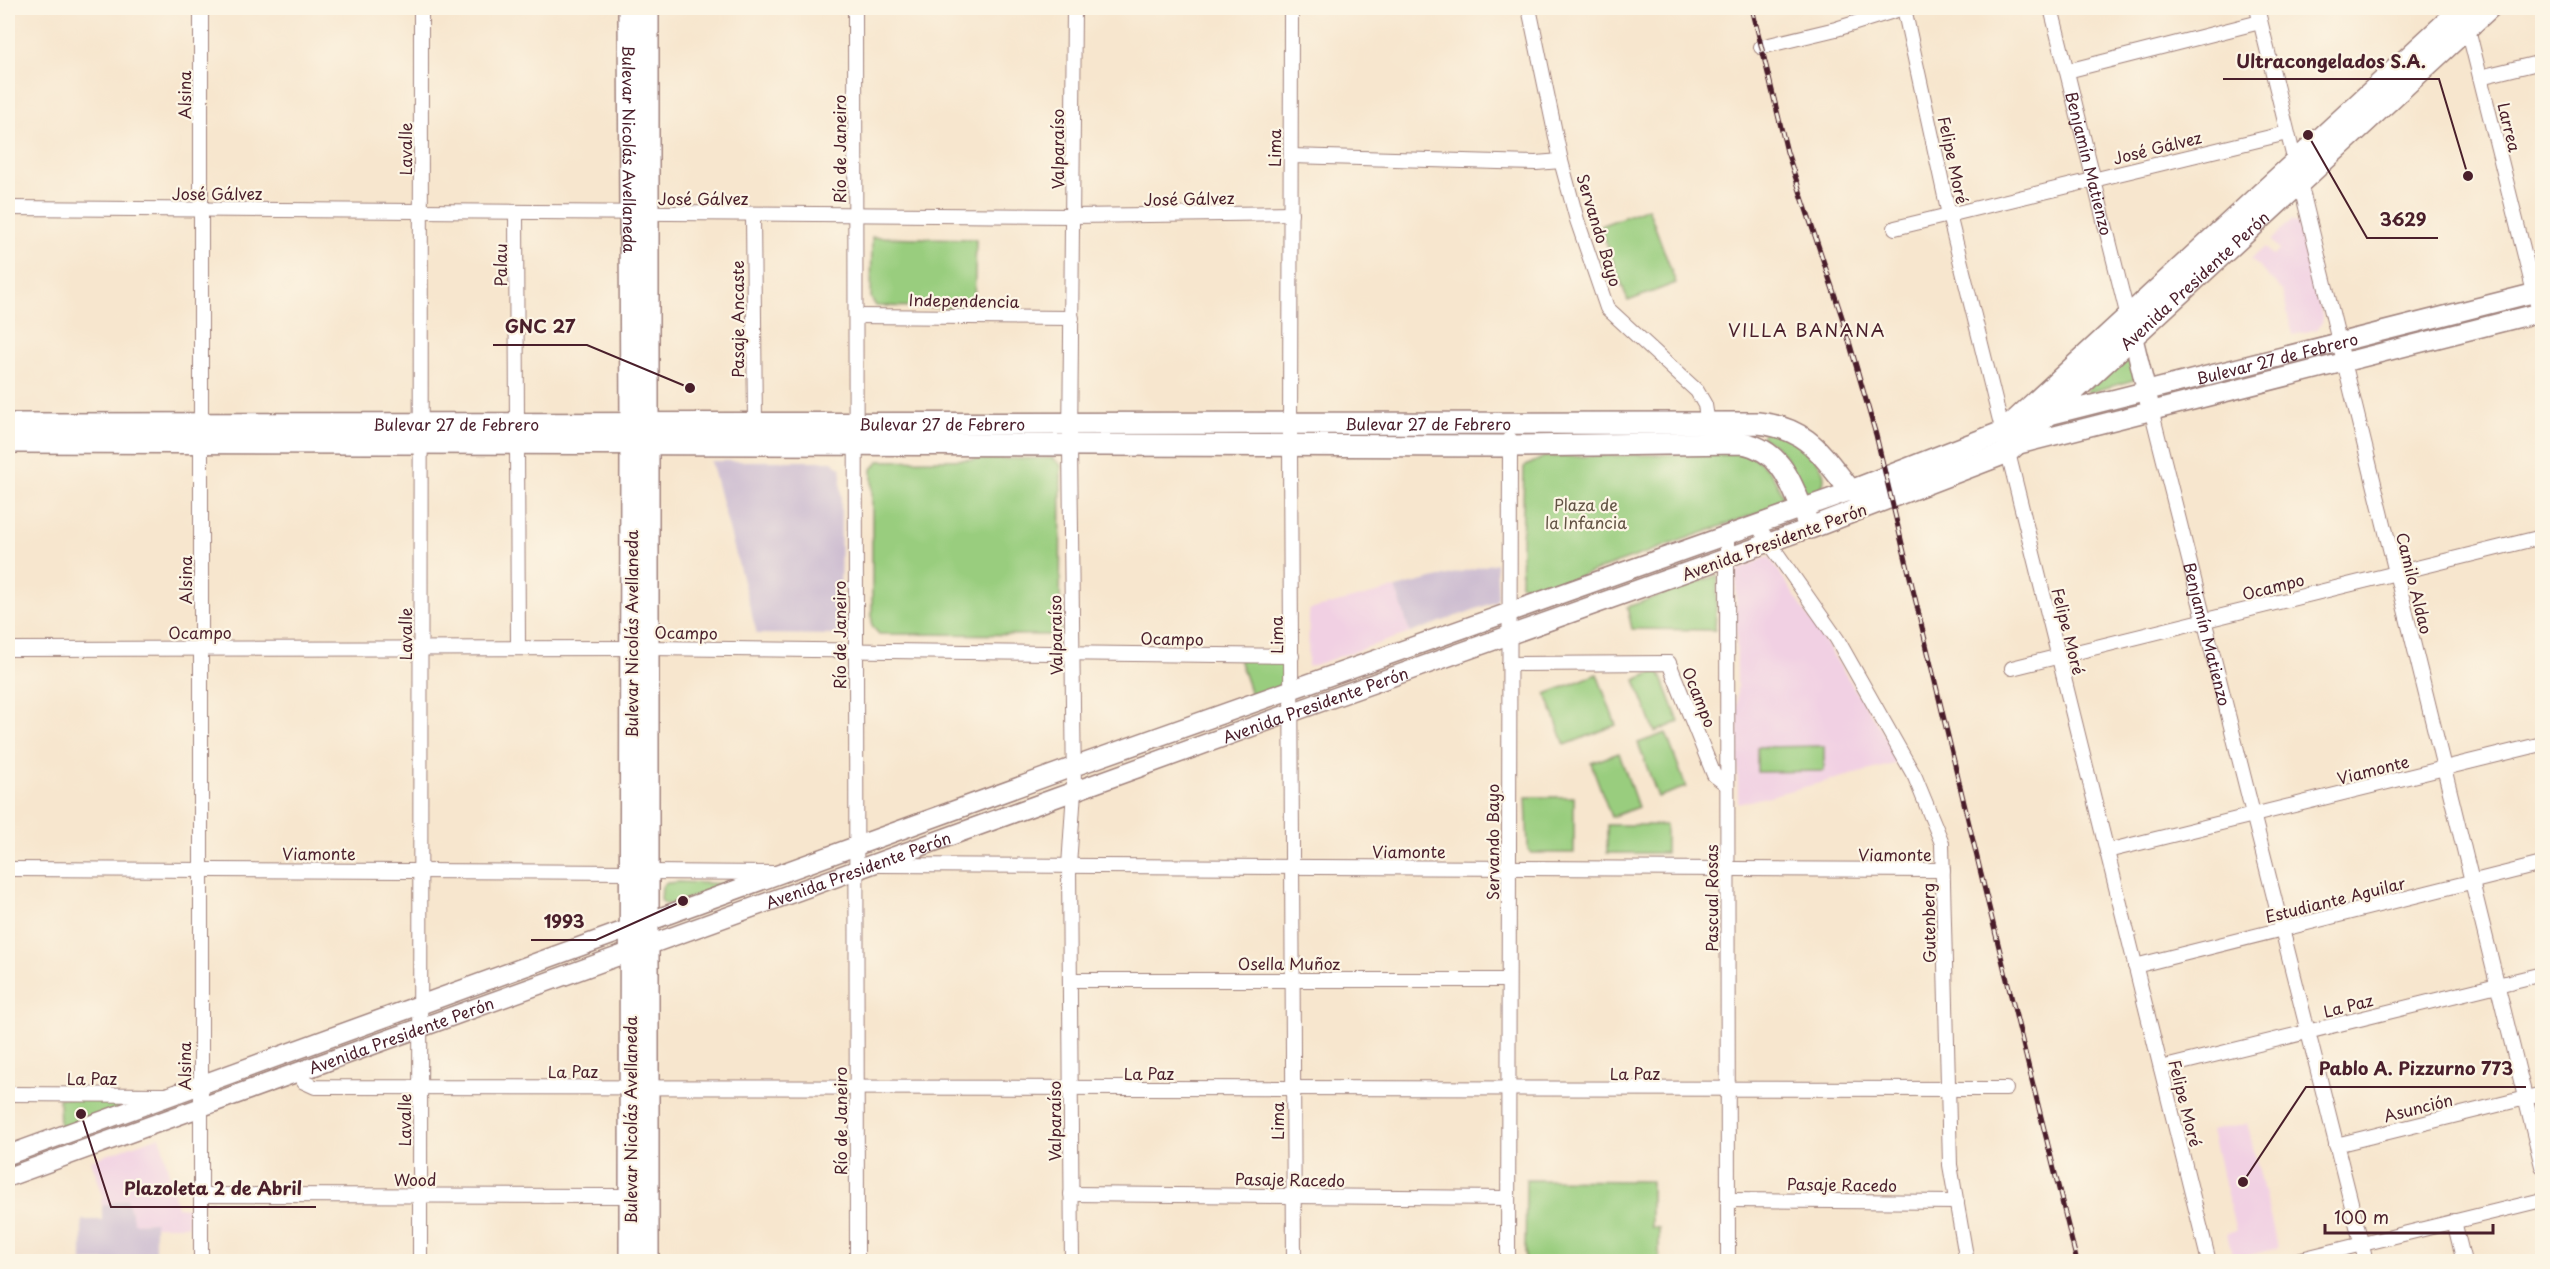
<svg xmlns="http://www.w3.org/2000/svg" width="2550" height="1269" font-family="'Playpen Sans',sans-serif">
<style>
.built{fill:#f1d0e3}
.industrial{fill:#cebed1}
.green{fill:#99cd7e;stroke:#727654;stroke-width:1.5}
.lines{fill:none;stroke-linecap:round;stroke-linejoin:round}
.minor-casing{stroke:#a0827c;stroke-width:16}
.secondary-casing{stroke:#a0827c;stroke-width:21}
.primary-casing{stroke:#a0827c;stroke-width:24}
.minor{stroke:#fff;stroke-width:14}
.secondary{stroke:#fff;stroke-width:18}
.primary{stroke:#fff;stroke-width:21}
.rail-casing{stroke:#4a1f2b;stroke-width:5}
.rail{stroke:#fcf5e5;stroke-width:3;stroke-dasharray:9;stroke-linecap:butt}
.labels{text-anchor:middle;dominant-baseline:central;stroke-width:4.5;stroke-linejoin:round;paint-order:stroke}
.street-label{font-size:16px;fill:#4a1f2b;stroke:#fcf5e5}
.park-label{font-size:16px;fill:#625344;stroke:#fcf5e5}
.neighbourhood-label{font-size:18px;letter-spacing:1.5px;fill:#4a1f2b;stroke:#fcf5e5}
.leader{fill:none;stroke:#4a1f2b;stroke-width:2}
.callout-dot{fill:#4a1f2b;stroke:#fcf5e5;stroke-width:2}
.callout-label{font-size:18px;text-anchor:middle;font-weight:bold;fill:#4a1f2b;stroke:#fcf5e5;stroke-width:4.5;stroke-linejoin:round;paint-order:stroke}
</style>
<rect width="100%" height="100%" fill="#fcf5e5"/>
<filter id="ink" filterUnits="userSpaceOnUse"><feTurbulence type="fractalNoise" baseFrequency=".0167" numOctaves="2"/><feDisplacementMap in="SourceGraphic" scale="12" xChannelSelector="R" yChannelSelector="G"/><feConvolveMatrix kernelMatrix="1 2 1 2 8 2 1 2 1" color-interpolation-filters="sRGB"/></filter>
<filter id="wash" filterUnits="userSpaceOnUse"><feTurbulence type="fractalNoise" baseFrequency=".008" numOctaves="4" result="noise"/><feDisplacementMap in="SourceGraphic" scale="24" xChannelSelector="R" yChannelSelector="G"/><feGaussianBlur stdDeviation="1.35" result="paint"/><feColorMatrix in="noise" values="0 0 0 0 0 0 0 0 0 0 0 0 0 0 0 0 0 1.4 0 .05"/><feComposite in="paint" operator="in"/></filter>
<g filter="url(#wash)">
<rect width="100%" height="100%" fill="#f7e6ce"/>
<path class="built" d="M2291,220L2300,224L2323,320L2318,329L2293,335L2282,291L2251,259L2265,247L2273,256L2280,250L2271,241Z
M1769,556L1902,762L1738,804L1736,571Z
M1396,588L1410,633L1308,667L1309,610Z
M2247,1123L2278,1248L2233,1259L2227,1234L2236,1231L2211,1131Z
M160,1136L177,1207L188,1208V1226H155V1222L134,1223L127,1199L102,1206L101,1199L104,1198L91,1160Z"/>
<path class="industrial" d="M711,461H832L841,468L840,635L757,634Z
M1496,563L1498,597L1495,602L1410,633L1396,588Z
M127,1199L134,1223L155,1222V1261H82V1220H102V1206Z"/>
<path class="green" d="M1648,208L1676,283L1628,301L1600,226Z
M872,237L976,239L974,308L876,306L871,298Z
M2132,350L2137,379L2088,393L2086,391Z
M1765,428C1789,433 1843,467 1817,494C1814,494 1810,495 1807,494C1791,488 1796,451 1762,438Z
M1746,453C1769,464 1776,480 1786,503L1536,592L1521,584L1524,467L1544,457Z
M1053,458L1061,465L1060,635L879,634L872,626V469L879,461Z
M1718,575L1715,630L1632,629L1627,607Z
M1239,659L1282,662C1298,687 1271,691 1252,697Z
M1659,670L1679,722L1655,732L1635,680Z
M1597,674L1616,725L1565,745L1546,694Z
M1666,733L1686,787L1658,797L1638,743Z
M1824,746V771L1757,772V747Z
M1619,753L1638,807L1611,817L1591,763Z
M1526,797H1574V853H1532L1528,849Z
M1607,825H1666V853H1607Z
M679,882L730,884L672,904H665L661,900L662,887L667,883Z
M59,1098L143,1099L60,1130Z
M1526,1180L1651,1181V1227L1659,1228V1261H1525Z"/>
</g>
<g filter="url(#ink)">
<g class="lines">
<g class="minor-casing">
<g id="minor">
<path d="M855,8L857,1262"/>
<path d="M1291,8L1290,445L1294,1262"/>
<path d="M1529,8L1561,161L1577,220L1607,308L1697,391L1705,405L1708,424"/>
<path d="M1904,8L1949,215L2209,1262"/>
<path id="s1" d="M2051,8L2128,317"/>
<path d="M2257,8L2542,1166"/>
<path d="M2466,21L2542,324"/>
<path d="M1761,47L1836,29L1903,8"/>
<path d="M2067,71L2260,22"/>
<path d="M2480,77L2542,62"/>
<path d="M1291,156L1536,163L1561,161"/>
<path d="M8,208L1073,216L1291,213"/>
<path d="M516,213L517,424"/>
<path d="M753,214L755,424"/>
<path d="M1895,228L2287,133"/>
<path d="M856,316L1072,318"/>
<path id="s2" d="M2151,409L2366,1262"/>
<path d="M517,444L518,648"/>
<path d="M1757,525L1837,639L1915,777L1942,843L1950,1165L1967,1262"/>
<path d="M1727,535L1728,1262"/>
<path d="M8,649L648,648L1292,656"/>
<path d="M1509,664L1669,663L1714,775L1727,785"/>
<path d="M2012,668L2542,537"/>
<path d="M2107,851L2542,744"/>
<path d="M879,865L1943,870"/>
<path d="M8,869L631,872"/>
<path d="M648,872L775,873"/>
<path d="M2135,966L2542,864"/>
<path d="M1070,980H1508"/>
<path d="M2161,1068L2542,974"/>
<path d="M298,1073L304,1082L315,1087L2006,1089"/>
<path d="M8,1094L165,1095"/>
<path d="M2336,1145L2542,1094"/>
<path d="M1071,1194L1508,1198"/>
<path d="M201,1195L630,1196"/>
<path d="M1728,1200L1957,1202"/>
<path d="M2454,1221L2464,1262"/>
<path d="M201,1262V8"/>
<path d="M420,1262L421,8"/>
<path d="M1072,1262L1069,866L1074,791L1070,445L1074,8"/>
<path d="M1508,1262L1510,439"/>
<path d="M2289,1262L2542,1200"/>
</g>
</g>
<g class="secondary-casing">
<g id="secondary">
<path d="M2130,324L2149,402"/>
<path id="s3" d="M2047,416L2542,291"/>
<path d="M2017,445L2542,312"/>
<path d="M8,1155L1073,767L1851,491"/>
<path id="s4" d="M8,1177L1293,712L1810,528"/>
</g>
</g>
<g class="primary-casing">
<g id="primary">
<path id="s5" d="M629,8L631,424L630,1262"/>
<path id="s6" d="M8,424L1758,423C1808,428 1821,454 1851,491L2003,432L2462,8"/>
<path id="s7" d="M8,442L1510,446L1742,443C1786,451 1793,491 1810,528L2008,452L2489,8"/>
<path d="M648,1262V8"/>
</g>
</g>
<use href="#minor" class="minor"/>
<use href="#secondary" class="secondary"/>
<use href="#primary" class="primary"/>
<g class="rail-casing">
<path id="rail" d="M1752,8L1787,152L1842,317L1876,435L1987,899L2077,1262"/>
</g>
<use href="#rail" class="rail"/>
</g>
</g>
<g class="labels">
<g class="street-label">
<text transform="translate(184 95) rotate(-90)">Alsina</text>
<text transform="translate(2510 127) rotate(76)">Larrea</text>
<text transform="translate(2157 147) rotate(-14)">José Gálvez</text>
<text transform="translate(1274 148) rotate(-90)">Lima</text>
<text transform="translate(405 149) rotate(-90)">Lavalle</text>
<text stroke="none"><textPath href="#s5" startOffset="141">Bulevar Nicolás Avellaneda</textPath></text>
<text transform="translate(839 149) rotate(-90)">Río de Janeiro</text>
<text transform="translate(1057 149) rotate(-90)">Valparaíso</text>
<text transform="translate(1954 160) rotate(78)">Felipe Moré</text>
<text stroke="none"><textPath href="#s1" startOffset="160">Benjamín Matienzo</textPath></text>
<text x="217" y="193">José Gálvez</text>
<text x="703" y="198">José Gálvez</text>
<text transform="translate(1189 198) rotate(-1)">José Gálvez</text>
<text transform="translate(1600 230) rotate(73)">Servando Bayo</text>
<text transform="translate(500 265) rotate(-90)">Palau</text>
<text stroke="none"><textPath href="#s7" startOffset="2314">Avenida Presidente Perón</textPath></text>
<text transform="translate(964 300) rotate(1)">Independencia</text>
<text transform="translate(737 319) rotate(-90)">Pasaje Ancaste</text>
<text stroke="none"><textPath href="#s3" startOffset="237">Bulevar 27 de Febrero</textPath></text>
<text stroke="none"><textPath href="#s6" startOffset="1420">Bulevar 27 de Febrero</textPath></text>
<text stroke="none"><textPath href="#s6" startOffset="448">Bulevar 27 de Febrero</textPath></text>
<text stroke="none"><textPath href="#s6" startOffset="934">Bulevar 27 de Febrero</textPath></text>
<text transform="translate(1774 541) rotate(-20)">Avenida Presidente Perón</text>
<text transform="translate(185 580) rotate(-90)">Alsina</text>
<text transform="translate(2415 583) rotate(76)">Camilo Aldao</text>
<text transform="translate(2273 586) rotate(-14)">Ocampo</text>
<text transform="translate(2069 631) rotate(76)">Felipe Moré</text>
<text x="200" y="632">Ocampo</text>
<text transform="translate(686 632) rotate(1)">Ocampo</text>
<text transform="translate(405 634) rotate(-90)">Lavalle</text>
<text transform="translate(631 634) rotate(-90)">Bulevar Nicolás Avellaneda</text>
<text transform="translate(839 635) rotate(-90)">Río de Janeiro</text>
<text transform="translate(1055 635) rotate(-91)">Valparaíso</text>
<text transform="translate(1276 635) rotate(-91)">Lima</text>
<text stroke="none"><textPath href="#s2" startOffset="232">Benjamín Matienzo</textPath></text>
<text transform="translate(1172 638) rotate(1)">Ocampo</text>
<text transform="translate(1700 697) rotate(68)">Ocampo</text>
<text stroke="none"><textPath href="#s4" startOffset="1390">Avenida Presidente Perón</textPath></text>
<text transform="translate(2373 769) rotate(-14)">Viamonte</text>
<text transform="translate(1492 842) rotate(-90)">Servando Bayo</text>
<text x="1409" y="851">Viamonte</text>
<text x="319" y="853">Viamonte</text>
<text x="1895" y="854">Viamonte</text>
<text stroke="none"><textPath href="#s4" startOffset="904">Avenida Presidente Perón</textPath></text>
<text transform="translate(1711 898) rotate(-90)">Pascual Rosas</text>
<text transform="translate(2335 899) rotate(-14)">Estudiante Aguilar</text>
<text transform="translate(1928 923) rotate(-91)">Gutenberg</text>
<text x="1289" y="963">Osella Muñoz</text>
<text transform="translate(2348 1005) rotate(-14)">La Paz</text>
<text stroke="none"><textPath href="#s4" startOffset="418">Avenida Presidente Perón</textPath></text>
<text transform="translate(184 1066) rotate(-90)">Alsina</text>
<text x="573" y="1071">La Paz</text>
<text x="1149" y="1073">La Paz</text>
<text x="1635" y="1073">La Paz</text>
<text x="92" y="1078">La Paz</text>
<text transform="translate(2186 1103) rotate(76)">Felipe Moré</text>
<text transform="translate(2418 1107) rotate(-14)">Asunción</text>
<text transform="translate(404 1120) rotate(-90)">Lavalle</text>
<text transform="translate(630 1120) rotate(-90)">Bulevar Nicolás Avellaneda</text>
<text transform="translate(840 1121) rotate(-90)">Río de Janeiro</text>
<text transform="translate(1054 1121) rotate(-90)">Valparaíso</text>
<text transform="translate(1277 1121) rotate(-90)">Lima</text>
<text x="415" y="1179">Wood</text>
<text transform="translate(1290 1179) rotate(1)">Pasaje Racedo</text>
<text transform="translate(1842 1184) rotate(1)">Pasaje Racedo</text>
</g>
<g class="park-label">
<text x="1586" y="504">Plaza de<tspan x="1586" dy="18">la Infancia</tspan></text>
</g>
<g class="neighbourhood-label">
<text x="1807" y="329">VILLA BANANA</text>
</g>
</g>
<path class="leader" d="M2468 176L2439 79H2223M2308 135L2367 238H2438M690 388L587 345H493M683 901L596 940H531M2243 1182L2306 1087H2526M81 1114L111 1207H316"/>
<g class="callout-dot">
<circle cx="2468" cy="176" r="6"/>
<circle cx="2308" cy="135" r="6"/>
<circle cx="690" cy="388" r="6"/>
<circle cx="683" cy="901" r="6"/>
<circle cx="2243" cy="1182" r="6"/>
<circle cx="81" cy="1114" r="6"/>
</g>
<g class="callout-label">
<text x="2331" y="68">Ultracongelados S.A.</text>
<text x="2403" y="226">3629</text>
<text x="540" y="333">GNC 27</text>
<text x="564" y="928">1993</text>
<text x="2416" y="1075">Pablo A. Pizzurno 773</text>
<text x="213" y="1195">Plazoleta 2 de Abril</text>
</g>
<rect width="2550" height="1269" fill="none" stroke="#fcf5e5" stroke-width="30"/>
<path d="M2325 1224v9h168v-9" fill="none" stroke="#4a1f2b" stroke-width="3"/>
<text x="2334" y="1224" font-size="18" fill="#4a1f2b" stroke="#fcf5e5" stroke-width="4.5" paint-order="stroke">100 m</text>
</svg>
